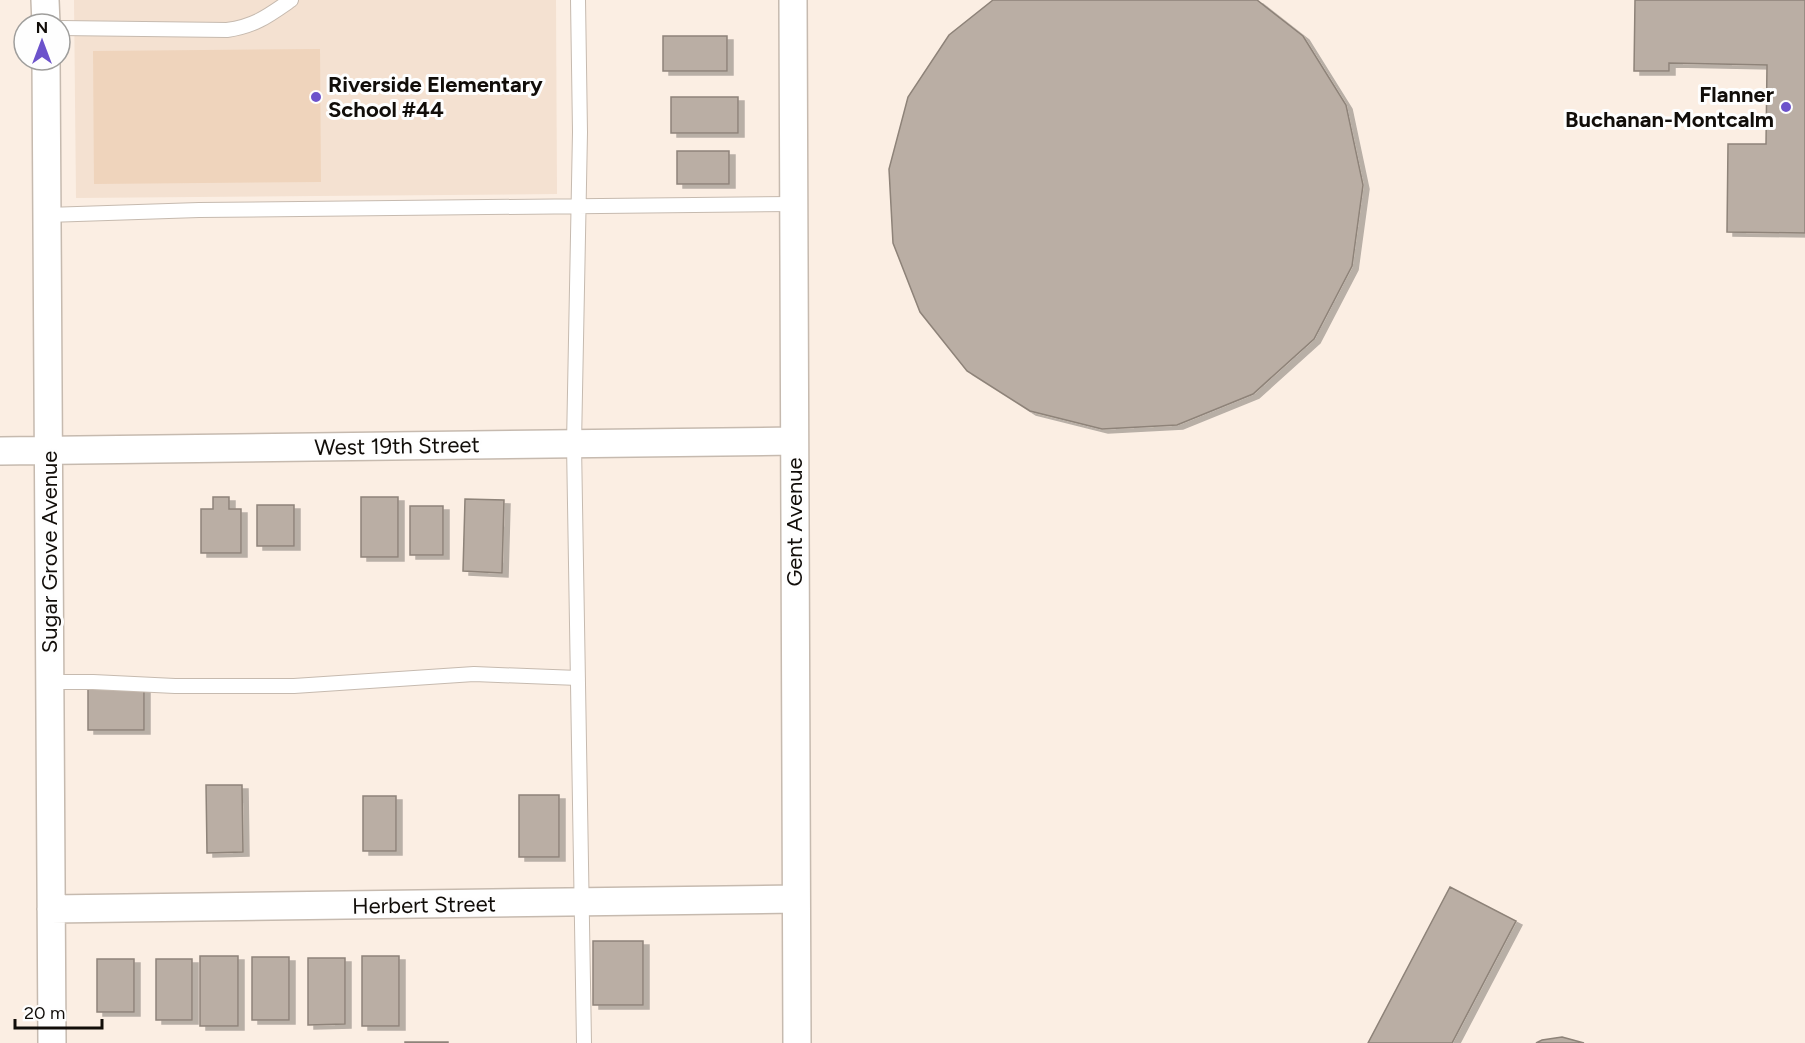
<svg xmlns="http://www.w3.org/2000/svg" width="1805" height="1043" font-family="Figtree,sans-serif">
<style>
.built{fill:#f4e1d1}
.green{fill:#efd4bc}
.building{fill:#baaea4;stroke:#8e8379;stroke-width:1.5;filter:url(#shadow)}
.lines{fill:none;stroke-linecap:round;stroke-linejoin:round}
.lane-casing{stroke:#c6baaf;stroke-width:16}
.street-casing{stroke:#c6baaf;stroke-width:30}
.lane{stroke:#fff;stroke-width:14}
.street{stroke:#fff;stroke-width:27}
.poi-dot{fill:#6c52cb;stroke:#fefefe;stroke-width:2}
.labels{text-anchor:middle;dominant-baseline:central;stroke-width:6;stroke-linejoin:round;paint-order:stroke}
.poi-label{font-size:22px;font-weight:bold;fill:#110d09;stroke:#fefefe;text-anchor:start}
.street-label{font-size:22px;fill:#110d09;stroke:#fefefe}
</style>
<defs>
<filter id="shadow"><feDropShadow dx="6" dy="4" stdDeviation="0" flood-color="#0004"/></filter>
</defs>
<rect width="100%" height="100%" fill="#fbeee3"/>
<path class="built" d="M74,0H556L557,194L76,198Z"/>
<path class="green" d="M320,49L321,182L94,184L93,51Z"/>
<path class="building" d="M993,0H1257L1303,36L1346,105L1363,185L1352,266L1314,339L1253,394L1177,425L1102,429L1030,411L967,371L920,312L893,243L889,169L908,97L949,35Z
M1635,0H1805V233L1727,232L1728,144H1766L1767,65L1669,63V71H1634Z
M663,36H727V71H663Z
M671,97H738V133H671Z
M677,151H729V184H677Z
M213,497H229V509H241V553H201V509H213Z
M361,497H398V557H361Z
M465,499L504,500L502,573L463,571Z
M257,505H294V546H257Z
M410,506H443V555H410Z
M88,688H144V730H88Z
M206,785H242L243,852L207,853Z
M519,795H559V857H519Z
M363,796H396V851H363Z
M1450,887L1516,921L1452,1043H1368Z
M593,941H643V1005H593Z
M200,956H238V1026H200Z
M362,956H399V1026H362Z
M252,957H289V1020H252Z
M308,958H345V1024L308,1025Z
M97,959H134V1012H97Z
M156,959H192V1020H156Z
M1562,1037L1584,1043H1536L1542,1040Z
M405,1042H448V1043H405Z"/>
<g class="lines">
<g class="lane-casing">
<path id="lane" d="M578,0L580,132L574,444L584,1043
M60,28L227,30C255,26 268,16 291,0
M47,215L199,210L793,204
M49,682H93L175,686H294L474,674L578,678"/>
</g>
<g class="street-casing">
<path id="street" d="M45,0L46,24
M793,0L797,1043
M46,60L52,1043
M0,451L794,441
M51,909L796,899"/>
</g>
<use href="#lane" class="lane"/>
<use href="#street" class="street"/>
</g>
<g class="poi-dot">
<circle cx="316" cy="97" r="6"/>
<circle cx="1786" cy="107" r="6"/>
</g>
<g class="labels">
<g class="poi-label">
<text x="328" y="84">Riverside Elementary<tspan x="328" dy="25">School #44</tspan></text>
<text x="1774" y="94" text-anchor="end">Flanner<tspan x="1774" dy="25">Buchanan-Montcalm</tspan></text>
</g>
<g class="street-label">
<text transform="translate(397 446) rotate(-1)">West 19th Street</text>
<text transform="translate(794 522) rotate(-90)">Gent Avenue</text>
<text transform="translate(49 552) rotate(-90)">Sugar Grove Avenue</text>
<text transform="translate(424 905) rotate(-1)">Herbert Street</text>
</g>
</g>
<g transform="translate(42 42)"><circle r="28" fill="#fefefe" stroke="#9f9e9c" stroke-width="1.5"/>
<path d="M0-4.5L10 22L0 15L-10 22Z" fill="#6c52cb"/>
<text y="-9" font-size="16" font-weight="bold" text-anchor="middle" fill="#110d09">N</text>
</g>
<path d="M15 1019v9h87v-9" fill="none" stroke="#110d09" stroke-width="3"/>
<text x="24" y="1019" font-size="18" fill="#110d09" stroke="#fefefe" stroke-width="4.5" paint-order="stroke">20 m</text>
</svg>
